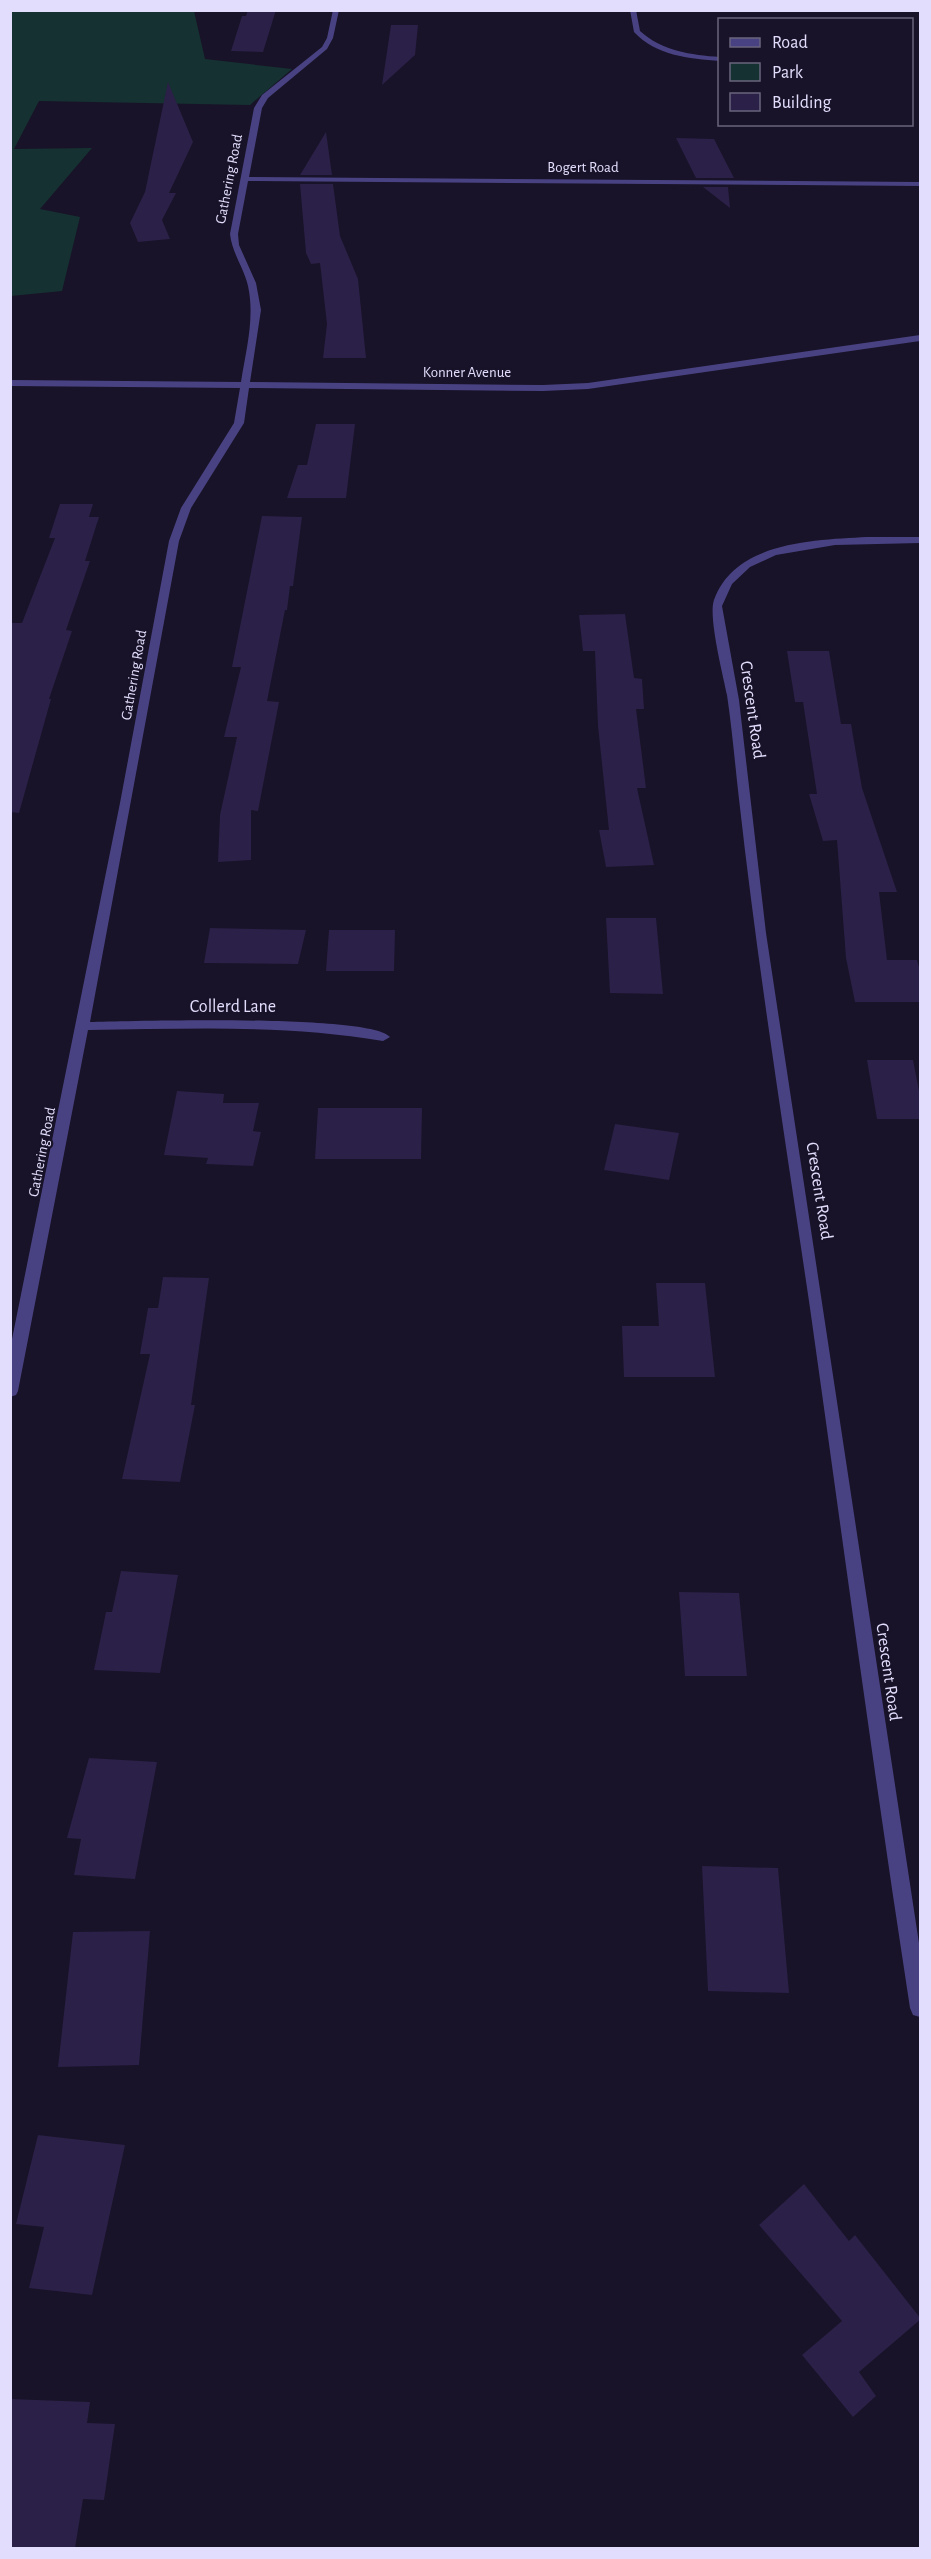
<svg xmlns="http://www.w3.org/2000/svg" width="931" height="2559" font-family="'Alegreya Sans',sans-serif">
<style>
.green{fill:#163131}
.building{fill:#2b2047}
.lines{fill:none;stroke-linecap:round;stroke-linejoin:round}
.minor{fill:#494282;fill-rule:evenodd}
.labels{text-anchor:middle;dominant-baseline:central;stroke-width:4.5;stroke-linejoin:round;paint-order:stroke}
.far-street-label{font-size:15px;fill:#e2ddfc;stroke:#181328}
.street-label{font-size:18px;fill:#e2ddfc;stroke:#181328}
</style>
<rect width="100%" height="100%" fill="#181328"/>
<path class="green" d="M11,11H194L205,59L292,69L250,105L39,101L14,149L92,148L40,209L80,217L62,291L11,296Z"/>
<path class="building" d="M248,10H276L263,52L231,51L242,16H246Z
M391,25H418L415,55L382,85Z
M168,82L193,142L169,193H176L162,220L170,239L138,242L130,223L145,192Z
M326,132L332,175H300Z
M676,138L714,139L734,178H696Z
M300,184H333L340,236L358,279L366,358H323L327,324L320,263L311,264L306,253Z
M703,187H728L730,208Z
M316,424H355L346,498H287L298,465H307Z
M60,504H93L89,517H99L85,561H90L66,630L72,631L49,699H51L19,813L10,812V623H22L55,538H49Z
M262,516L302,517L293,586H290L287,610H285L267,701L279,702L258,811L251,810V860L218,862L220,815L237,737H224L241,667H232Z
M625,614L634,678L642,679L644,709H636L646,788H637L654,865L606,867L599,830H609L598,726L595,651H583L579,615Z
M787,651H829L841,724H851L862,788L897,892H879L887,960H917L921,974V1002H855L846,958L837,840L823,841L809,794H817L803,702H795Z
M606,918H656L663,994L610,993Z
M210,928L306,930L298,964L204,963Z
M329,930H395L394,971H326Z
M867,1060H913L921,1101V1119H877Z
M177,1091L224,1094L223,1103H259L253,1131L261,1132L253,1166L206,1164L208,1158L164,1155Z
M318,1108H422L421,1159H315Z
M615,1124L679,1133L669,1180L604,1170Z
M163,1277L209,1278L191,1405H195L180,1482L122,1479L150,1354H140L148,1308H158Z
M656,1283H705L715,1377H624L622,1326H659Z
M121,1571L178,1575L160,1673L94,1670L106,1612H112Z
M679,1592L739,1593L747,1676H685Z
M89,1758L157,1762L135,1879L74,1875L81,1839L67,1838Z
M702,1866L778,1868L789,1993L708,1991Z
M150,1931L139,2065L58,2067L73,1932Z
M38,2135L125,2145L92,2295L29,2288L44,2227L16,2224Z
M804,2184L849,2241L855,2235L921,2319L859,2372L876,2396L853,2417L802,2355L842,2321L759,2225Z
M10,2399L90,2402L87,2423L115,2424L104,2500L83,2499L75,2548H10Z"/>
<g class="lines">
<path class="minor" d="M333,10H339L333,38L327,49L268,98L262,108L249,177L920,182V186L248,181L238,234L239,245L256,283L261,310L250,382L543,385L588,383L920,335V341L588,389L543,391L249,388L244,423L191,508L179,541L90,1022C132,1021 370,1014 390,1037L383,1041C285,1024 187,1029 88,1030L18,1391L16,1395L10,1397V1349L120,803L169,541L181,508L234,423L240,388L10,386V380L241,382C246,350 255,318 248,286C244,268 232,253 230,234L254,108L262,95L322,47L327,38Z
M630,10H636L640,31C662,51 691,55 720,57V61C689,59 655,55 634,32Z
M867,537H920V543L835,545L776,555L750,567L732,584L722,606L739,700L766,933L920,1950V2017L913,2015L910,2008C874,1775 843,1542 810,1308C785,1138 758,969 739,799C735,764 732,729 727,695C723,675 708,616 714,600C735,541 815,540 867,537Z"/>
</g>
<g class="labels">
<g class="far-street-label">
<text x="583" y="167">Bogert Road</text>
<text transform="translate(229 179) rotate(-79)">Gathering Road</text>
<text x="467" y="372">Konner Avenue</text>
<text transform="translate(134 675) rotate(-80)">Gathering Road</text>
<text transform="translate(42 1152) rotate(-79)">Gathering Road</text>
</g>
<g class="street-label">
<text transform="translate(752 710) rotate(82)">Crescent Road</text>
<text x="233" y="1007">Collerd Lane</text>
<text transform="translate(819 1191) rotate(81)">Crescent Road</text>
<text transform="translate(888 1672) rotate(82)">Crescent Road</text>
</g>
</g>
<rect width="931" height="2559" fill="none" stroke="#e2ddfc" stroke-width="24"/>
<rect x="718" y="18" width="195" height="108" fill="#181328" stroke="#69647d" stroke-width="1.5"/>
<rect x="730" y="38" width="30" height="9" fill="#494282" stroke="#69647d" stroke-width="1.5"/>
<text x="772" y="48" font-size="18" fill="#e2ddfc">Road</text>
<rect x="730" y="63" width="30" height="18" fill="#163131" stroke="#69647d" stroke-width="1.5"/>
<text x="772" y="78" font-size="18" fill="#e2ddfc">Park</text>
<rect x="730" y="93" width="30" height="18" fill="#2b2047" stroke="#69647d" stroke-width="1.5"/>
<text x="772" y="108" font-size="18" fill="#e2ddfc">Building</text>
</svg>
